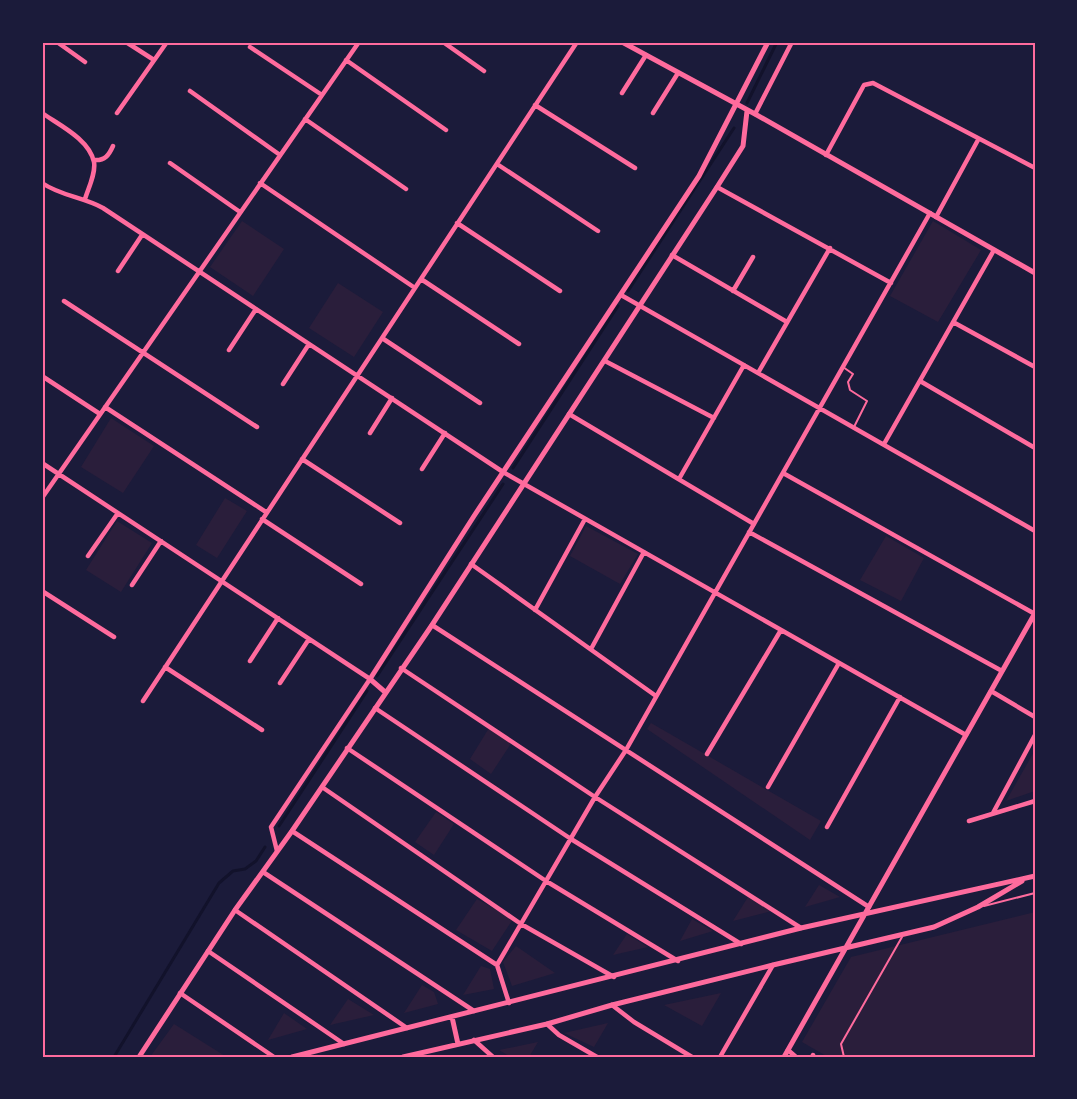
<svg xmlns="http://www.w3.org/2000/svg" width="1077" height="1099" font-family="Lato,sans-serif">
<style>
.green{fill:#2a1e3b}
.lines{fill:none;stroke-linecap:round;stroke-linejoin:round}
.stream{stroke:#12122b;stroke-width:3}
.service{stroke:#ff6b9d;stroke-width:2}
.minor{stroke:#ff6b9d;stroke-width:4.5}
.tertiary{stroke:#ff6b9d;stroke-width:5}
.neatline{fill:none;stroke:#ff6b9d;stroke-width:2}
</style>
<rect width="100%" height="100%" fill="#1b1b3a"/>
<path class="green" d="M242,221L284,249L253,296L210,267Z
M933,221L981,250L938,322L890,296Z
M338,283L383,312L354,357L309,328Z
M111,418L154,446L123,493L81,467Z
M225,498L247,511L217,558L196,545Z
M117,521L152,543L121,592L86,570Z
M586,526L638,554L620,584L570,556Z
M886,536L924,558L901,601L860,580Z
M651,723L821,821L810,840L647,729Z
M489,728L512,742L491,774L470,759Z
M1035,750V791L1006,801Z
M436,812L454,824L434,855L415,842Z
M819,885L840,897L805,907Z
M748,897L772,911L733,921Z
M477,899L513,919L492,951L456,930Z
M1035,912V1057H828L802,1042L851,957Z
M692,919L713,931L680,941Z
M627,934L648,947L613,955Z
M516,946L555,973L512,986L503,962Z
M481,966L490,969L494,989L463,995Z
M422,985L434,992L438,1004L404,1013Z
M721,993L702,1026L664,1005Z
M348,999L374,1015L330,1025Z
M284,1013L307,1029L268,1040Z
M608,1023L594,1047L564,1033Z
M174,1024L225,1056L150,1057Z
M538,1042L529,1057H511L499,1050Z"/>
<g class="lines">
<path class="stream" d="M747,103L777,42
M628,291L734,128
M513,468L618,306
M377,676L503,484
M279,826L367,691
M114,1057L219,883L233,871L245,869L256,861L265,847"/>
<path class="service" d="M843,367L853,374L848,382L850,390L867,401L854,427
M984,906L1035,893
M844,1057L841,1044L902,937"/>
<path class="minor" d="M57,42L85,62
M126,42L154,60
M443,42L484,71
M250,47L322,95
M346,60L446,130
M190,91L280,155
M622,93L646,55
M535,105L635,168
M42,113C59,125 89,139 94,162C96,173 88,189 85,199
M117,113L167,42
M653,113L678,73
M755,114L792,42
M305,119L406,189
M826,155L864,85L873,83L1035,168
M94,160C105,161 109,155 113,146
M170,163L240,212
M497,164L598,231
M42,183C61,196 83,197 103,208L503,472L966,735
M260,183L415,288
M717,187L891,283
M936,217L978,140
M457,223L560,291
M672,255L787,322
M118,271L142,235
M421,279L519,344
M733,291L753,257
M621,295L1035,531
M64,301L257,427
M953,322L1035,367
M382,338L480,403
M229,350L256,309
M605,361L714,418
M758,373L830,248
M42,376L100,414
M920,381L1035,448
M283,384L309,344
M105,407L266,512
M569,414L754,524
M370,433L392,398
M884,444L994,250
M302,459L400,523
M42,463L370,679L271,827L277,851
M422,469L445,433
M783,473L1035,614
M679,479L744,365
M42,498L359,42
M262,519L361,584
M749,532L1002,671
M88,556L118,513
M471,564L656,696
M132,585L161,541
M42,591L114,637
M535,610L585,519
M432,625L869,907
M591,649L644,552
M250,661L278,618
M165,667L262,730
M401,668L595,797L801,928
M280,683L309,639
M991,691L1035,717
M143,701L577,42
M375,708L571,839L741,944
M347,748L546,881L678,961
M707,754L781,630
M322,787L521,924L614,977
M768,787L839,663
M993,813L1035,735
M969,821L1035,801
M827,827L900,697
M292,831L497,965
M263,872L474,1011
M235,910L407,1028
M208,951L344,1044
M497,965L595,797L626,750L930,213
M497,965L509,1003
M180,993L274,1057
M612,1005L634,1022L692,1057
M547,1024L559,1035L597,1057
M474,1040L493,1057
M788,1050L796,1057
M720,1057L773,965
M812,1057L813,1055"/>
<path class="tertiary" d="M622,42L755,114L1035,273
M385,692L370,679L474,516L699,176L768,42
M452,1017L458,1044
M139,1057L235,910L292,831L432,625L717,187L743,146L747,111
M292,1057L801,928L1035,876
M403,1057L547,1024L612,1005L773,965L934,927L978,907L1022,881
M784,1057L1035,613"/>
</g>
<rect width="1077" height="1099" fill="none" stroke="#1b1b3a" stroke-width="87"/>
<rect x="44" y="44" width="990" height="1012" class="neatline"/>
</svg>
